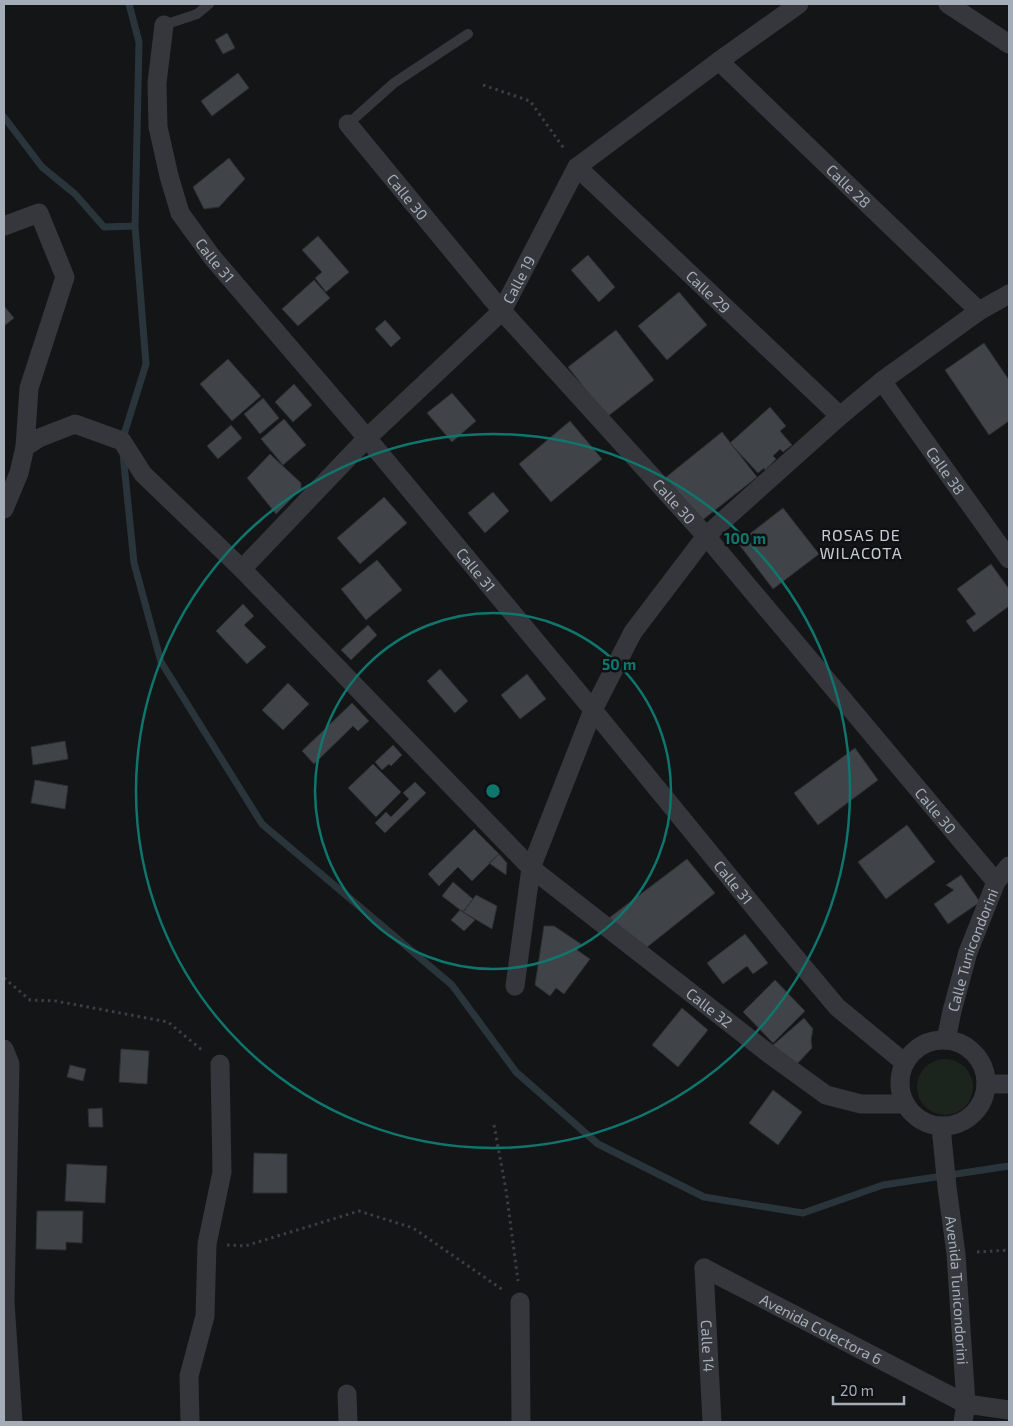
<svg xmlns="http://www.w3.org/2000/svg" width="1013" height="1426" font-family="'Exo 2',sans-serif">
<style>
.green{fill:#1c251d}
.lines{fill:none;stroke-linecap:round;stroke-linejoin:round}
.stream{stroke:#2a353b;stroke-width:7}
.building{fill:#404347;stroke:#2e2f33}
.path{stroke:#3b3e43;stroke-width:3;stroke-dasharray:2.5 4;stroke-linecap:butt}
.lane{stroke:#35373c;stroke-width:10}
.street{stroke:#35373c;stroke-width:19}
.ring{fill:none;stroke:#0f766e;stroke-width:2.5}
.labels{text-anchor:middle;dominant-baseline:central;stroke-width:5;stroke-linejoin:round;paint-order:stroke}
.street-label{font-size:15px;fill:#a5adb8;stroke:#0f1012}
.neighbourhood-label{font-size:16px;letter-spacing:1px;fill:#c7cbd3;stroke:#0f1012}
.centre{fill:#0f766e;stroke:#0f1012;stroke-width:2.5}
.ring-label{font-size:15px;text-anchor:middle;font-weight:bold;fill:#0f766e;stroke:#0f1012;stroke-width:5;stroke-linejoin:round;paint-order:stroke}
</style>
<rect width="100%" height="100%" fill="#141517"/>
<path class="green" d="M917 1087a28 28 0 1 1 56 0a28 28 0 1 1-56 0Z"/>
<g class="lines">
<path class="stream" d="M4,117L42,167L75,194L104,227L135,226
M122,441L146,364L135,226L139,42L129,4
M123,454L134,563L161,662L262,824L452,985L516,1072L598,1144L704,1197L803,1213L883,1185L1009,1166"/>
</g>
<path class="building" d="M227,33L235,48L223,54L215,40Z
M238,73L249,88L212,116L201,101Z
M229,158L245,179L219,207L204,209L193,187Z
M318,236L349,272L326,292L315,278L322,272L302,250Z
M588,255L615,287L599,302L571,270Z
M314,280L330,298L298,326L282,309Z
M679,292L707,325L667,360L638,326Z
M4,306L14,318L4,326Z
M385,320L401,338L391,347L375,329Z
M616,330L654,380L607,417L568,367Z
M984,343L1009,380V421L989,435L945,370Z
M228,359L261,396L232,421L200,384Z
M294,384L312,405L293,422L275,402Z
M452,393L476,421L452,442L427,413Z
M263,398L279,418L260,434L244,414Z
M770,407L786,426L780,431L792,445L783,452L780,449L773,456L776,459L765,470L764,468L758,473L730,443Z
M284,419L306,445L283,465L261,439Z
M570,421L602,459L551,502L519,464Z
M231,425L242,438L218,459L207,446Z
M722,432L757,477L700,522L665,478Z
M270,454L301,483V489L276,514L247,478Z
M493,492L509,511L485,533L468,513Z
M384,497L407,523L360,564L337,538Z
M783,508L819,554L773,589L738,543Z
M377,560L402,590L366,620L341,589Z
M991,564L1009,589V606L974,632L966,621L976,614L957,589Z
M243,604L254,616L244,625L266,647L247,664L216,631Z
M368,625L377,635L351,660L341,650Z
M440,669L468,701L455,713L427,681Z
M527,674L546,699L520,719L501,695Z
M288,683L309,704L283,730L262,710Z
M352,703L369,721L358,731L353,726L314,764L302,751Z
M65,741L68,759L33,765L31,747Z
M393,745L402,755L391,766L389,764L382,770L375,762Z
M855,748L878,780L818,825L794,793Z
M373,764L401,792L376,817L348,788Z
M35,780L68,786L65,809L31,803Z
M415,782L426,793L385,833L375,823L386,812L391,817L409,799L403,793Z
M907,825L935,862L886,899L858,862Z
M474,829L499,854L472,881L458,867L439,886L428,874Z
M499,854L507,863L506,875L489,863Z
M687,859L715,893L646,948L609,918Z
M961,875L980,902L948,924L934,904L954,890L946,885Z
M453,882L473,899L463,912L442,896Z
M476,895L497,906L492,929L463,912Z
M460,910L475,920L464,931L451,920Z
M544,926H554L581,944L577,950L590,959L564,994L556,988L550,996L535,985Z
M745,934L768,963L753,974L747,966L723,984L707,963Z
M775,980L805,1011L773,1043L743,1012Z
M682,1008L708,1030L678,1067L652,1045Z
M804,1018L813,1029L811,1040L812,1048L796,1065L773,1045Z
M121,1049L149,1051L147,1084L119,1082Z
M70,1065L86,1069L83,1081L67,1077Z
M773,1090L802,1112L778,1145L749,1123Z
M102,1108L103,1127H89L88,1109Z
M254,1153L287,1154V1193H253Z
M67,1164L107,1166L105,1203L65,1201Z
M37,1211H83L82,1243L66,1242V1250L36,1249Z"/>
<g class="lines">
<path class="path" d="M483,85L530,101L565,150
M4,978L30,1000L56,1001L168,1022L203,1051
M494,1125L506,1190L518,1281
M227,1245L245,1246L359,1211L413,1228L503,1290
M977,1252L1009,1250"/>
<path class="lane" d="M164,25L197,14L209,4
M348,124L394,83L468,34"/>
<g class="street">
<path d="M948,4L1009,44"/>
<path id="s1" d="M164,25L157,83L158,127L169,176L180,213L212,257L367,438L593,710L785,945L837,1007L905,1063"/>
<path id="s2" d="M719,61L979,311"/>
<path id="s3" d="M348,124L502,311L706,536L996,882"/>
<path id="s4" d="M577,167L840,416"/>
<path d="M4,226L39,213L65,277L29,388L25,447L19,473L4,509"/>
<path id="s5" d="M882,381L1009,559"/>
<path id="s6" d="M25,447L39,438L75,424L122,441L143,474L242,569L531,868L768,1053L826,1095L861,1104H905"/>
<path id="s7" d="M242,569L367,438L502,311L577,167L719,61L799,4"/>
<path d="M515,986L531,868L593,710L633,632L706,536L840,416L882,381L979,311L1009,294"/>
<circle cx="943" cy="1083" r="43"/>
<path id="s8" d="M946,1040L952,1011L968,952L996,882L1009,866"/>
<path d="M4,1049L10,1064L5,1302L13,1422"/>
<path d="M986,1084H1009"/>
<path id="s9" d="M941,1127L947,1187L956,1254L966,1404L963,1422"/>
<path id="s10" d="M704,1268L966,1404L1009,1410"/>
<path id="s11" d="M704,1268L712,1422"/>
<path d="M520,1302L521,1422"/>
<path d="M347,1394L348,1422"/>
<path d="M190,1422L189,1376L205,1316L207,1244L222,1172L220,1064"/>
</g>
</g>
<g class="ring">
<circle cx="493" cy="791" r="178"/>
<circle cx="493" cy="791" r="357"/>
</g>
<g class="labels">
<g class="street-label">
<text stroke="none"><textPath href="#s2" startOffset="180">Calle 28</textPath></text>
<text stroke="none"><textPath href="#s3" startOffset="94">Calle 30</textPath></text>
<text stroke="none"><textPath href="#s1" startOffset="250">Calle 31</textPath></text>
<text stroke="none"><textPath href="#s7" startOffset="402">Calle 19</textPath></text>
<text stroke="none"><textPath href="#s4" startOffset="181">Calle 29</textPath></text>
<text stroke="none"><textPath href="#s5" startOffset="110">Calle 38</textPath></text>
<text stroke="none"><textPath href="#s3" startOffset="499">Calle 30</textPath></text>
<text stroke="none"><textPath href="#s1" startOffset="655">Calle 31</textPath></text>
<text stroke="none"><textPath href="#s3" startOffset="904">Calle 30</textPath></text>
<text stroke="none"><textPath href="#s1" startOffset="1060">Calle 31</textPath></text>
<text stroke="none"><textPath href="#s8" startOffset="94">Calle Tunicondorini</textPath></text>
<text stroke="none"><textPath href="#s6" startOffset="924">Calle 32</textPath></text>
<text stroke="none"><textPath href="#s9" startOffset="164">Avenida Tunicondorini</textPath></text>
<text stroke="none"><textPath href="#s10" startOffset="132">Avenida Colectora 6</textPath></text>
<text stroke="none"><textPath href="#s11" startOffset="78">Calle 14</textPath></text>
</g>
<g class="neighbourhood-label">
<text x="861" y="534">ROSAS DE<tspan x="861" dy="18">WILACOTA</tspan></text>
</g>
</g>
<circle cx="493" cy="791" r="8" class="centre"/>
<g class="ring-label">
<text x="745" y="544">100 m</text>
<text x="619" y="670">50 m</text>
</g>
<rect width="1013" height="1426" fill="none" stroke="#a5adb8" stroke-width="10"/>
<path d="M833 1396v8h71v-8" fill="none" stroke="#a5adb8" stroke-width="2.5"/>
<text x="840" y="1396" font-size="15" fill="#a5adb8" stroke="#0f1012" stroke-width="4" paint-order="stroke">20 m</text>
</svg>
